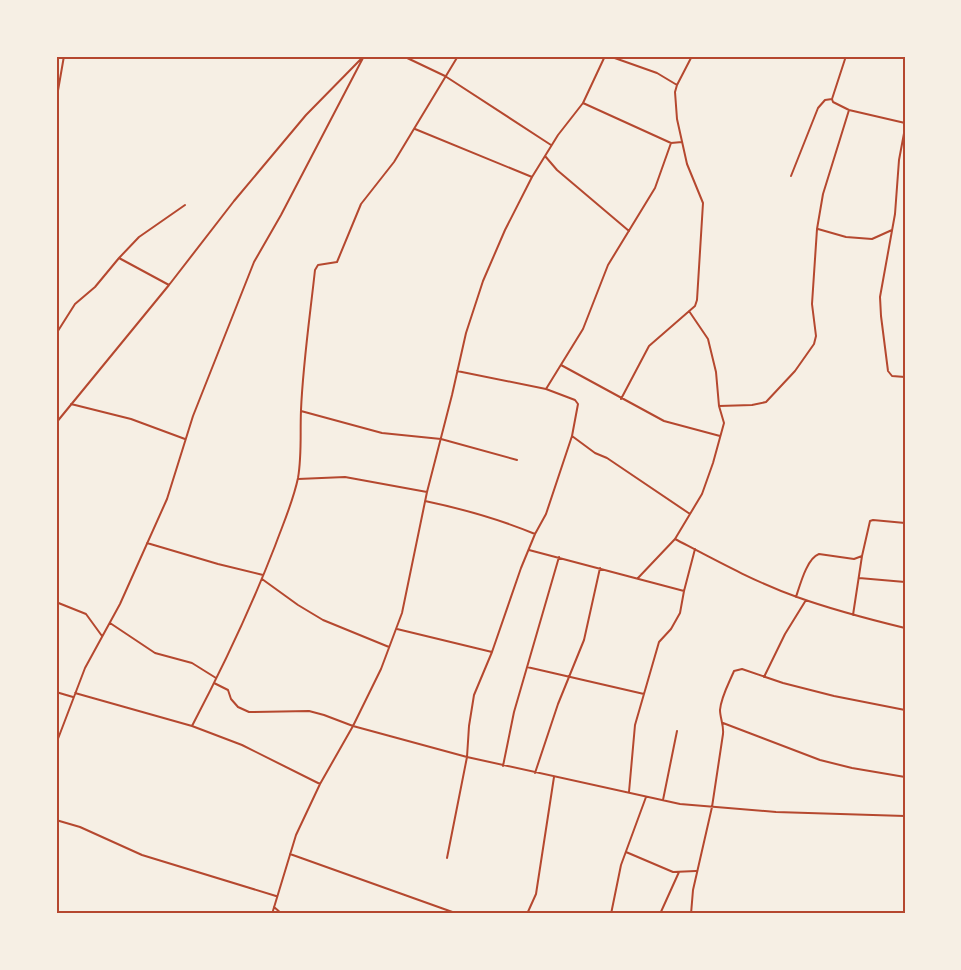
<svg xmlns="http://www.w3.org/2000/svg" width="961" height="970" font-family="'Titillium Web',sans-serif">
<style>
.lines{fill:none;stroke-linecap:round;stroke-linejoin:round}
.minor{stroke:#b5482f;stroke-width:2}
.neatline{fill:none;stroke:#b5482f;stroke-width:2}
</style>
<rect width="100%" height="100%" fill="#f6efe4"/>
<g class="lines">
<path class="minor" d="M403,56L445,76L551,145
M609,56L657,73L677,85
M846,56L832,99L833,102L849,110L905,123
M56,102L64,56
M583,103L671,143L682,142
M905,128L899,160L895,214L880,297L881,316L888,371L892,376L905,377
M415,129L532,177
M545,156L557,170L629,231
M791,176L818,108L825,100L832,99
M818,229L846,237L872,239L892,230
M119,258L169,285
M56,334L75,304L95,287L119,258L139,237L185,205
M561,365L664,421L720,436
M546,389L583,329L608,265L655,188L671,143
M621,399L649,346L695,306L697,300L703,203L687,164L677,119L675,92L677,85L692,56
M71,404L131,419L185,439
M719,406L752,405L766,402L795,371L814,344L816,336L812,304L817,229L823,194L849,110
M301,411L382,433L441,439L517,460
M56,423L169,285L234,201L306,115L361,59
M572,436L595,453L607,458L690,514
M298,479L345,477L427,492
M425,501C463,509 499,519 535,534
M675,539C715,560 755,582 797,597C833,610 868,619 905,628
M147,543L218,564L263,575
M529,550L684,591
M638,578L675,539L702,494L713,463L724,423L719,406L716,372L708,339L689,311
M859,578L905,582
M262,579L298,605L323,620L389,647
M796,597C800,585 807,558 819,554L854,559L862,556L870,521L873,520L905,523
M56,602L86,614L102,636
M853,615L862,556
M110,623L155,653L192,663L216,678
M397,629L492,652
M527,667L644,694
M764,677L785,634L806,600
M214,683L228,690L231,699L238,707L249,712L309,711L324,715L353,726L467,757L680,804L776,812L905,816
M56,692L73,697
M75,693L192,726L242,745L320,784
M723,723L820,760L852,768L905,777
M192,726C223,667 251,608 275,546C283,524 293,502 298,478C302,455 300,433 301,410C303,363 310,316 315,270L318,265L337,262L361,204L394,162L458,56
M56,744L85,668L120,604L167,499L193,416L254,262L281,215L364,56
M503,766L514,712L559,557
M535,773L558,704L584,640L600,568
M629,792L635,725L659,642L671,629L680,613L684,591L695,549
M663,800L677,731
M56,820L80,827L142,855L276,896
M626,852L673,872L696,871
M290,854L458,914
M447,858L467,757L469,726L474,695L492,652L521,568L535,534L546,514L572,436L578,404L575,400L546,389L457,371
M274,907L282,914
M272,914L296,835L320,784L353,726L381,669L402,613L427,492L452,395L466,333L483,281L505,230L532,177L558,135L583,103L605,56
M527,914L536,894L554,777
M611,914L621,865L646,797
M660,914L679,872
M691,914L693,890L712,807L723,734C724,725 720,718 720,710C721,697 729,683 734,671L742,669L783,683L834,696L905,710"/>
</g>
<rect width="961" height="970" fill="none" stroke="#f6efe4" stroke-width="115"/>
<rect x="58" y="58" width="846" height="854" class="neatline"/>
</svg>
